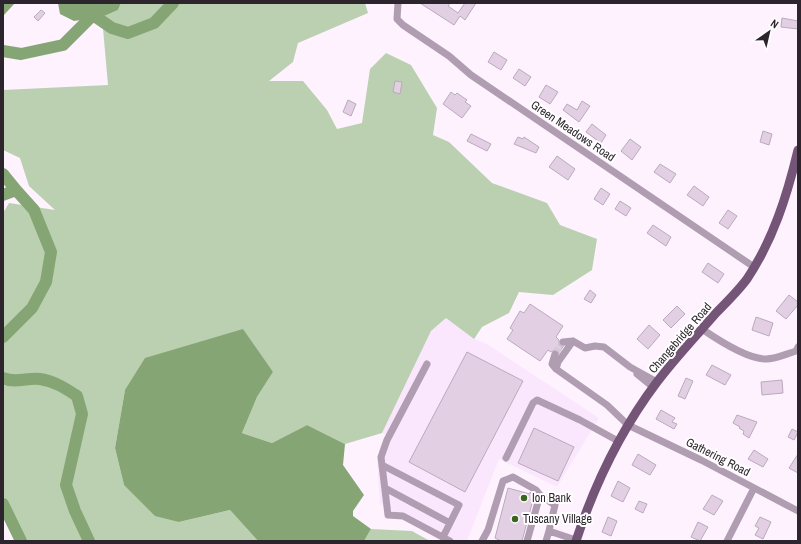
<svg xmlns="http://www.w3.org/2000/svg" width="801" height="544" font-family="'Archivo Narrow',sans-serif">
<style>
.built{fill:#fbe7fd}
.green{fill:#bbd0b0}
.water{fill:#85a674}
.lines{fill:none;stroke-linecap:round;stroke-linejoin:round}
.river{stroke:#85a674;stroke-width:12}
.building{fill:#e2cfe4;stroke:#bba9bd}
.minor-tunnel{stroke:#d4c9d5;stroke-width:7;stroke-dasharray:7 3.5;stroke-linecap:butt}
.minor{stroke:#b09db1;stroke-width:7}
.major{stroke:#745477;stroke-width:9}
.poi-dot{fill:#3b6420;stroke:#fff;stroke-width:1.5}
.labels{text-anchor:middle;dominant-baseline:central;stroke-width:4;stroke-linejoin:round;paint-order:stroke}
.street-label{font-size:12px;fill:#2c252d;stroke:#fff}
.poi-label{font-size:12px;fill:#2c252d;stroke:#fff;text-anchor:start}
</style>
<rect width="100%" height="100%" fill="#fef2ff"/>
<path class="built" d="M446,318L474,339L487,344L599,418L557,487L499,459L467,541H452L380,504L377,458L390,436L382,433L431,331Z"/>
<path class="green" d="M121,3H365L368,13L298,43L293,62L269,81H303L327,110L337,129L362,123L370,69L386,53L411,65L437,108L433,135L449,142L492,183L547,203L560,225L597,239L592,270L553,295L519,292L509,313L482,327L474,339L446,318L431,331L382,433L345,444L307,425L272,443L242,433L257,397L273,372L125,390L115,448L124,485L179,522L230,510L258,541H25L3,495V213L9,203L55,210L29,186L20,158L3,150V90L108,85L102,17L118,10Z
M371,529L412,531L430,541H364Z"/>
<path class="water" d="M3,3H15L4,15Z
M58,3H121L118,10L102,17L74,21L60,14Z
M243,329L273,372L257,397L242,433L272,443L307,425L345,444L343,465L364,495L353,511V516L371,529L364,541H258L230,510L179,522L155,516L124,485L115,448L125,390L145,358Z"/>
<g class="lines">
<path class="river" d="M3,51L21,54L63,45L93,15L112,28L128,33L154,23L173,3
M3,174L16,190L3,195
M3,337L32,308L46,282L51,252L34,210L16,190
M3,378C16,384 28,377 40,379C54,381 65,388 77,396L82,414L66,485L75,511L89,541
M3,504L21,541"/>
</g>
<path class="building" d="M420,3H450L448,6L458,13L465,3H476L465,20L460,16L454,25Z
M41,10L45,13L38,21L34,17Z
M782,18L798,21V29L781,27Z
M494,52L507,60L501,70L488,62Z
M519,69L531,77L525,86L513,78Z
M395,81L402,82L400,94L393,92Z
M546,85L558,92L550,104L539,97Z
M451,92L455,95L457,93L467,100L465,102L471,106L462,118L443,104Z
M348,100L356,104L351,116L343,112Z
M582,101L590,106L579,122L563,110L567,104L577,110Z
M592,124L606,135L601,143L586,132Z
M763,131L772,134L769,145L760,142Z
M471,134L491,144L487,151L467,141Z
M518,137L523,139L524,137L539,147L536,153L514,144Z
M630,139L641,147L632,160L621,151Z
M557,156L575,169L568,180L549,167Z
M660,164L676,174L670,183L654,172Z
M694,186L709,197L703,206L687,195Z
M601,188L610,194L603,205L594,199Z
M620,201L631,208L626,216L615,209Z
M728,210L737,216L728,229L719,223Z
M653,225L671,237L666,246L647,233Z
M708,263L724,274L718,283L702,272Z
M590,290L596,295L591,303L584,299Z
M789,295L798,302V305L786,319L776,311Z
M530,304L563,326L556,337L559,340V345L563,347L559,352L556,349L551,352L548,350L540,361L507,339L513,330L510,328L520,311L524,313Z
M677,306L685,314L671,328L663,320Z
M756,317L773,323L769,336L752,330Z
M649,325L660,335L648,349L637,339Z
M467,352L523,381L465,492L409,462Z
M712,365L731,375L725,385L706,375Z
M686,378L693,381L685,399L678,396Z
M782,380L783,393L762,395L761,382Z
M661,410L675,418L672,422L677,424L674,429L656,419Z
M737,415L757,422L749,438L743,434L744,431L739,428L740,427L733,423Z
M534,428L574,447L558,481L518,463Z
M792,429L798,432L794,440L788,437Z
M754,450L768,459L763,467L748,459Z
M638,454L656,465L650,475L632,465Z
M798,454V473L789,468Z
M618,481L630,488L623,502L611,496Z
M508,488L530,494V492L534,496L522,541H501L495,538Z
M712,495L723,501L714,515L703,509Z
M639,501L647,504L643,513L635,509Z
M608,517L617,521L611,536L602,532Z
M760,517L771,522L763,539L755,535L759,528L755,526Z
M698,522L708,527L700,541L691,537Z"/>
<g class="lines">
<path class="minor-tunnel" d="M555,354L563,342"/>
<path class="minor" d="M398,3L397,19L403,25L449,56L471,75L754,267
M702,329C718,340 747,359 766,359C776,359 786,354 796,351L798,347
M563,342L573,341L585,348L595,346L604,347L630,367L657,382
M555,354L552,364L556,369L607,405L628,425L701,460L798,511
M427,364L387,440L381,457L388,515L403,516L450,541
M556,369L558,362L573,341
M637,374L653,387
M506,458L533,403L537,400L580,420L618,441
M382,465L459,505L443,537
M385,488L450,523
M540,495L555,505L549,531
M482,541L488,530L503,481L513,477L536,490L540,495L527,541
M546,541L549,531L576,540
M727,541L754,488"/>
<path class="major" d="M576,541C595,483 620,431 657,382C675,358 696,336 716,313C727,302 738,291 747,279C773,240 787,196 798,150"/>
</g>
<g class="poi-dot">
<circle cx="524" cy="498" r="4"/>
<circle cx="515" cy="519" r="4"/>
</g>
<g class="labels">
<g class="street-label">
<text transform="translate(573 131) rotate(34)">Green Meadows Road</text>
<text transform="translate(680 338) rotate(-49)">Changebridge Road</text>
<text transform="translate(718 457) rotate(27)">Gathering Road</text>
</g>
<g class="poi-label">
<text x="532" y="498">Ion Bank</text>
<text x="523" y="519">Tuscany Village</text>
</g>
</g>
<rect width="801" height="544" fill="none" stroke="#2c252d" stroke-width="8"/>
<g transform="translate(769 32) rotate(34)" stroke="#ffffff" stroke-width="3" paint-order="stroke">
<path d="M0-3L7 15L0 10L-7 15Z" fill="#2c252d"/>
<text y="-6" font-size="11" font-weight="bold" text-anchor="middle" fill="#2c252d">N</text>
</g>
</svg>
